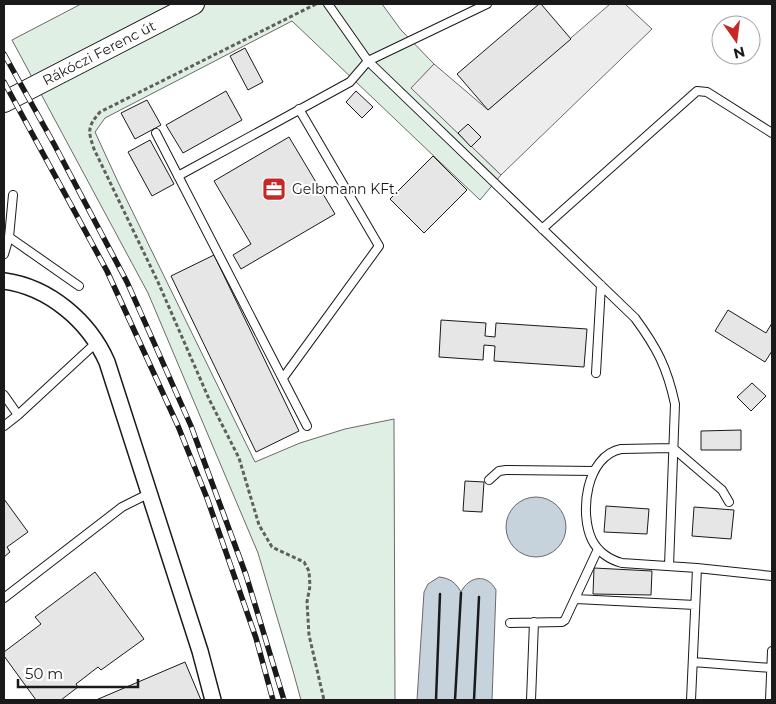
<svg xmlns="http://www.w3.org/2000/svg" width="776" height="704" font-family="Montserrat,sans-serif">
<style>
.green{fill:#e0efe3;stroke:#6a6a6a}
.parking{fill:#ededed;stroke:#6a6a6a}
.water{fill:#c6d2dc;stroke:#6a6a6a}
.building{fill:#e6e6e6;stroke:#1a1a1a}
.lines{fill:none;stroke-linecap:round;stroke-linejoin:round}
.service-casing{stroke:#1a1a1a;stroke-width:10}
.minor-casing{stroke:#1a1a1a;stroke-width:18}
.secondary-casing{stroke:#1a1a1a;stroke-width:22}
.path{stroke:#5f5f5f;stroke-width:3;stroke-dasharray:4 2.5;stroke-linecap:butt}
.service{stroke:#fff;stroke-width:8}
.minor{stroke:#fff;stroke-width:15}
.secondary{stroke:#fff;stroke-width:20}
.rail-casing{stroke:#1a1a1a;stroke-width:5.5}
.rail{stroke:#fff;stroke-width:4;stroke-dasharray:11;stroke-linecap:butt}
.wall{stroke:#1a1a1a;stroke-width:2.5}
.labels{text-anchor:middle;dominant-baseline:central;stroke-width:4;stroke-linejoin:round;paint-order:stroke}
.street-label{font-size:14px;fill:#1a1a1a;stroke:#fff}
.poi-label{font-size:14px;fill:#1a1a1a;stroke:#fff;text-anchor:start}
</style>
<rect width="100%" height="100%" fill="#fff"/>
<path class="green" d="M81,4H382L401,30L434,64L412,88L501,175L480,200L292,21L105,118L95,132L118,182L255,462L300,443L345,429L394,419L395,700H301L293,671L258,553L148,293L12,40Z"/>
<path class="parking" d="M610,4H625L652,29L501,175L411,88L434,64L488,110Z"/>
<path class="water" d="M506 527a30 30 0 1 1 60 0a30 30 0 1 1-60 0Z
M439,577C450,578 456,583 461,592C469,576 487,573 496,590L492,700H417L424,592L428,584Z"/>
<path class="building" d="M539,4H541L571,39L488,110L457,74Z
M245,48L263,82L248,90L230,56Z
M226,91L242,120L183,153L166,125Z
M356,91L373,107L362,118L346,102Z
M147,100L161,125L135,139L121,113Z
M468,124L481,137L471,147L458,133Z
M289,137L335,214L241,269L233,255L251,244L214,181Z
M150,140L174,184L152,196L128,152Z
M433,156L467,190L424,233L390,199Z
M214,255L299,431L256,452L171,276Z
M728,310L766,333L772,323V351L765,362L715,331Z
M441,320L486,323L485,336L495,337L496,323L587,329L584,367L494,361L495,346L484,345L483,360L439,357Z
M752,383L766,396L751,411L737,397Z
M741,430V450H701V431Z
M465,481L484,482L482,512L463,511Z
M4,499L28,532L7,547L10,552L4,557Z
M606,506L649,509L647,534L604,532Z
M694,507L734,510L731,539L692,536Z
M594,568L652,571L651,595L593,594Z
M95,572L144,639L101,670L98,667L76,684L78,687L61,700H36L4,656V652L41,624L35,617Z
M185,662L201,700H96Z"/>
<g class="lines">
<g class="service-casing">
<path id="service" d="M328,4L368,61L635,318C657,348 667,367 675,404L669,566
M156,133L307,426
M178,176L350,82L368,61L487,4
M542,229L697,91L707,92L772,133
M9,237L79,286
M4,254L9,237L13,195
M596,373L601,285
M283,378L379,246L299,109
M4,395L18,415
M4,426L18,415L97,342
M489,480L499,471L506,470L594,471
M729,502L722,490L673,448L621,449C586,456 579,513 592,540C598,552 610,560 622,563L697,568L772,576
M4,598L122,507L148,494
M576,599L695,605
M510,623L562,622L565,620L598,549
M693,662L771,668
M531,700L534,622
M691,700L697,568
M770,700L772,651"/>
</g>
<g class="minor-casing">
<path id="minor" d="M4,281C49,287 89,321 107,362L200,651L213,700"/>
</g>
<g class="secondary-casing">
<path id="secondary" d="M4,102L194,4"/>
</g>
<path class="path" d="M316,4L100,112C87,127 88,131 94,149L158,282L209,399L239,458L259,525L272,547L304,562L309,571L310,586L307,602L309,635L324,700"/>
<use href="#service" class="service"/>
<use href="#minor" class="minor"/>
<use href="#secondary" class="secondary"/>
<g class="rail-casing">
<path id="rail" d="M4,54L54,144L127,282L191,426L246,575L284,700
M4,82L107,271L178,426L207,498L256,638L273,700"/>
</g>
<use href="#rail" class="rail"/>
<path class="wall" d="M436,700L440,594
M455,700L461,593
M474,700L479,597"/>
</g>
<defs>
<g id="office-square" transform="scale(1.25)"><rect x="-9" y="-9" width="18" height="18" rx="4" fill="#c62828" stroke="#fff"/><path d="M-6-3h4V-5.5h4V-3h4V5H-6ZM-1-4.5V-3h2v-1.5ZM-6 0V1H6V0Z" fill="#fff"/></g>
</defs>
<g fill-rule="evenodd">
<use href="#office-square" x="274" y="189"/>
</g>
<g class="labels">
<g class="street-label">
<text transform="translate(99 53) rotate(-27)">Rákóczi Ferenc út</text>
</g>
<g class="poi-label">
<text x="292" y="189">Gelbmann KFt.</text>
</g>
</g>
<rect width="776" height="704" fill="none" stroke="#1a1a1a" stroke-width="10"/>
<g transform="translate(736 40) rotate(166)"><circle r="24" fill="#ffffff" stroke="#a3a3a3"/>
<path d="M0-4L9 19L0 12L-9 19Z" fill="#c62828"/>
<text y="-8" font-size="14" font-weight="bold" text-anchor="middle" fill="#1a1a1a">N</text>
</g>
<path d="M18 679v8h120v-8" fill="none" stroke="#1a1a1a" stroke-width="2.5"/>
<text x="25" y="679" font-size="15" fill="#1a1a1a" stroke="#ffffff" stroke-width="4" paint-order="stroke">50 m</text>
</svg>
